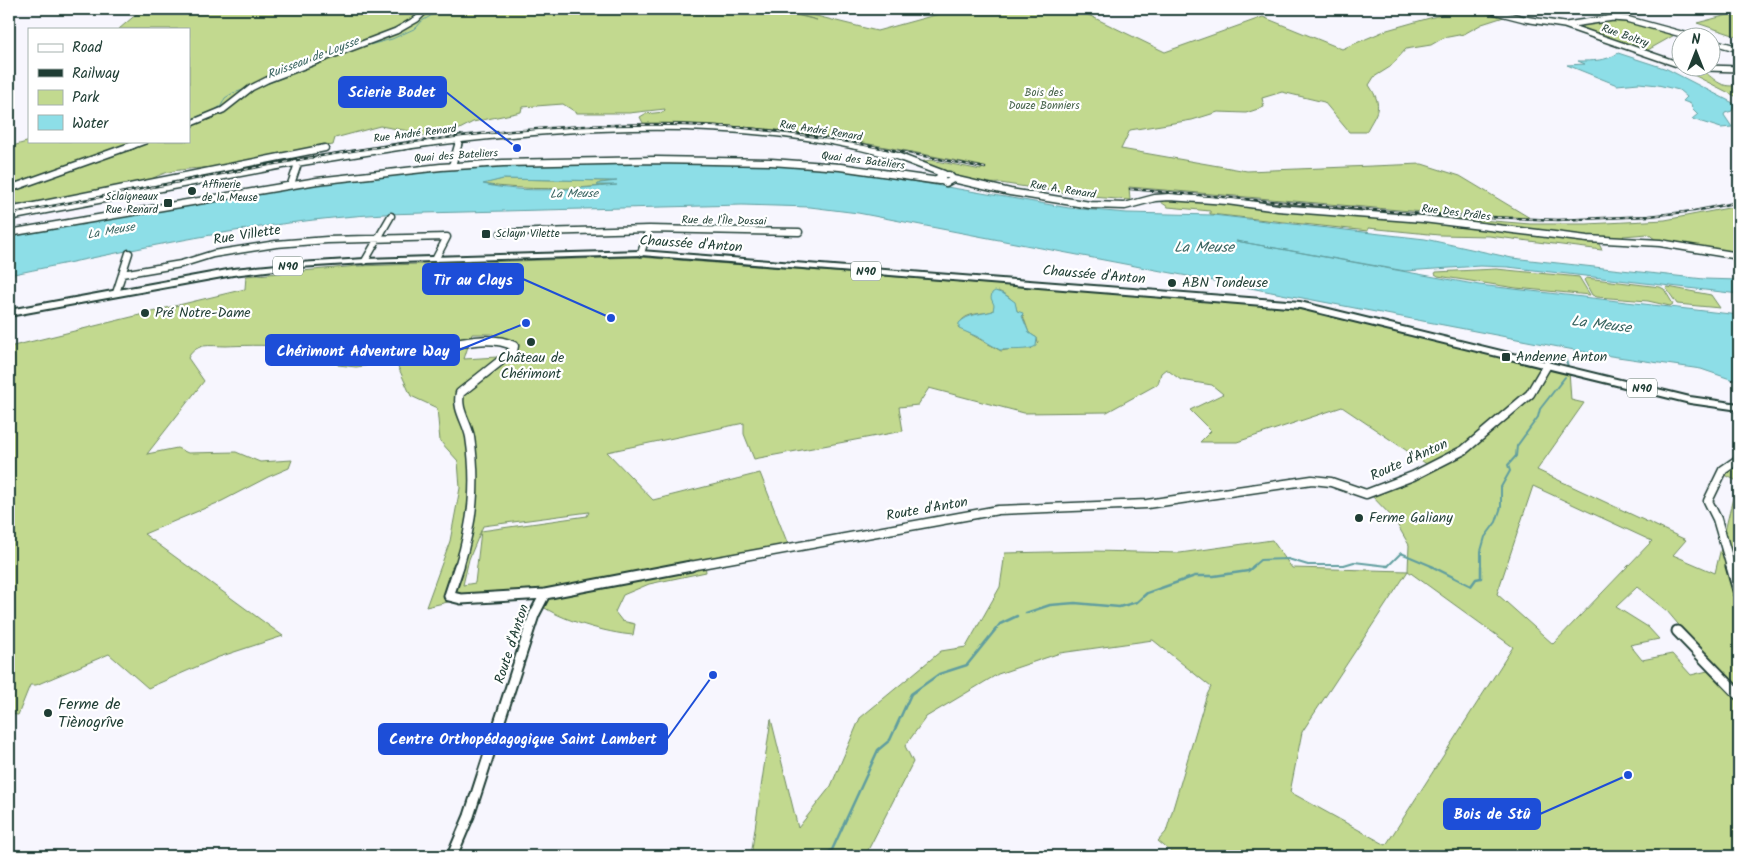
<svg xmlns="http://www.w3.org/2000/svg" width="1748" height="865" font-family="Kalam,sans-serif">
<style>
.green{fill:#c2d98f;stroke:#708b62;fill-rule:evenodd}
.water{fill:#8ddee7;stroke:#619e9f;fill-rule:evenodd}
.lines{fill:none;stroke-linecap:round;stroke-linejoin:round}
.stream-far2{stroke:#619e9f;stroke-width:1}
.stream-far1{stroke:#619e9f;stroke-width:2}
.stream{stroke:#619e9f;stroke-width:2.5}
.minor-far3-casing{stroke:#1f3d34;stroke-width:8}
.minor-far2-casing{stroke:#1f3d34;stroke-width:9}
.minor-far1-casing{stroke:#1f3d34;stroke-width:11}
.minor-casing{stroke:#1f3d34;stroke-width:13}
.major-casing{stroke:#1f3d34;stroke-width:4}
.minor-far3{stroke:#fff;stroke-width:5}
.minor-far2{stroke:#fff;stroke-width:6}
.minor-far1{stroke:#fff;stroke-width:8}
.minor{stroke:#fff;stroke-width:9}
.major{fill:#fff;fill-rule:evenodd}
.rail-casing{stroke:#1f3d34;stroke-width:2.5}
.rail{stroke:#fff;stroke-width:1;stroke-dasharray:4;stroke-linecap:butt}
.poi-dot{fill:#1f3d34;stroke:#fff;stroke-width:2}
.labels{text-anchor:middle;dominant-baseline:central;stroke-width:4.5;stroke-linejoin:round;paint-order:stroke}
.far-street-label{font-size:11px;fill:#1f3d34;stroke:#fff}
.far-park-label{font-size:11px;fill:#48644b;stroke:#fff}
.far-poi-label{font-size:11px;fill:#1f3d34;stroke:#fff;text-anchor:start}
.far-water-label{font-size:12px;font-style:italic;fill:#3a6561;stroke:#fff}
.shield{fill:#fff;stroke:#627771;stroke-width:1}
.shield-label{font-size:12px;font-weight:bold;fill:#1f3d34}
.street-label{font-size:14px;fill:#1f3d34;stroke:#fff}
.poi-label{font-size:14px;fill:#1f3d34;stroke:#fff;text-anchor:start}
.water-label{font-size:15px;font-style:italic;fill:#3a6561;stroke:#fff}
.near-poi-label{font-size:16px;fill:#1f3d34;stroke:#fff;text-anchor:start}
.leader{fill:none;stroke:#1d4ed8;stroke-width:2}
.callout-dot{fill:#1d4ed8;stroke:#fff;stroke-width:2}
.callout{fill:#1d4ed8;stroke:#1d4ed8;stroke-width:2}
.callout-label{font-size:15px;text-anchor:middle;font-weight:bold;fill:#fff}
</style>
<rect width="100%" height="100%" fill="#f7f6fe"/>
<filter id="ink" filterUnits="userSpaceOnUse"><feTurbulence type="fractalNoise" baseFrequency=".02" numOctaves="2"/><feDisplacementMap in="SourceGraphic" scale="10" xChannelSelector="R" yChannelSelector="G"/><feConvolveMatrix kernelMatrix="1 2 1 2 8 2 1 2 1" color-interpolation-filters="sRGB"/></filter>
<g filter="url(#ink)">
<path class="green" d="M137,9H771L817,20L777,9H788L877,31L957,9H1076L1165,52L1263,17L1342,49L1387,30L1458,10C1466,12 1474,8 1483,9C1491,9 1499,14 1507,16L1482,24L1464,34L1443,38L1431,45L1406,49L1390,67L1374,77L1369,85C1384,108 1377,111 1366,132H1349L1324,102L1282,92L1262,98L1264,107L1246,113L1218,112L1192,120L1130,130L1121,149L1247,171L1422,164L1460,176L1530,218H1493L1129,187L1130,200L1092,197L1000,183C975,186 942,170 919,162L931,160L981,170V166C867,142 761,122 643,123L640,117L645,114L664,112L665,109L629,113H577L563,104L522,107L521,112L473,122L454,132L397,139L394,138L415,132L380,126L335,138L333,145C297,151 261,162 224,166C199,170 172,166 150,180L36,202L9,205V147L30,141H189V29H119L139,12Z
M1739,12V37L1697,23Z
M1617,19L1678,33L1646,51L1568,25Z
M1680,68C1685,67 1692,66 1696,68C1714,74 1716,90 1739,85V98Z
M503,179L614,181H618L600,183L597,185H617C572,189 527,191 481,184Z
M1160,194L1530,224H1587L1665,220L1739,206V253L1659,242L1648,234L1623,236L1625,240H1597L1602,250L1489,236L1439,235L1368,228V231L1210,214V211L1168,207L1155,198Z
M639,257L1299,308L1541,366L1538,376L1546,368L1569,370L1571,400L1584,403L1537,470L1686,540L1673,555L1715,573L1737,481L1723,474L1739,461V856H1176L1158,841L1166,832L1206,697L1211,687L1153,640L1060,653L998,674L926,717L905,746L913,762L865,856H751L771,719L798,828L831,786L860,718L941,651L966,647L1000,587L1005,553L1094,551L1180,553L1272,540L1292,568L1408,571L1409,545L1394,519L1369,493L1431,467L1342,407L1237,442H1200L1211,431L1190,410L1223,394L1212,385L1181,380L1166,369L1161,373L1158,384L1107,412L1024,413L929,388L918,405L899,407L903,431L754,459L744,434V423L607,452L653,500L760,473L789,547L705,564L706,572L649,584L623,595L615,612L622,621L635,624L633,635C607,633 560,620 539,604L544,594L461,599L426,607L450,541L460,488L458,461L440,441L437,408L411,396L396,362L356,367L338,365C323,342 253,345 226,346C219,346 210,345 203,346C196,348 191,352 188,358L204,381L147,454L177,448L188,453L236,452L260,462L292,460L289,468L268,477L222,501L144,534L283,636L219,657L148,688L109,654L36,685H30L18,715L9,714V347L156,311L157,312L162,309L245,289L246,276L358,266ZM998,291C1009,296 1015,300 1017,311L1023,316L1029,333L1037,338L1038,342L1031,349L1017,348L1001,351L958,327C963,311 981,315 993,311ZM472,334H492L514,345V356L464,359ZM1533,486L1652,541L1553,644L1497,594ZM589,512L587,516L481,531L475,583L463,585L469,559L483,526ZM1408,571L1513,647L1386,845L1290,792L1302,732ZM1637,587L1667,611L1716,669L1691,675L1672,654L1642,660L1630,645L1659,639L1648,627L1616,607Z
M1496,269L1579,277L1590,295L1516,288L1438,276L1435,274L1436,272Z
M1586,278L1660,287L1664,289L1673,304L1670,306L1648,301L1597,297L1592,295L1584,280Z
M1668,287L1711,295L1720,308L1677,304L1666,288Z"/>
<path class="water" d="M1618,53L1667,69L1733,103L1735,105L1732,111L1725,113L1724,115L1732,127L1721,128L1692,119L1698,114L1692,108L1691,104L1683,101L1687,97L1679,90L1658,85L1639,83L1617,85L1567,65L1585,64L1578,61C1591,61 1608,61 1618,53Z
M603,162L735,163L801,166L871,174L1069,208L1127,213L1213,215L1425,239L1512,258L1704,279L1739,280V294L1508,267L1480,266L1405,271L1236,241L1479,285L1739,315V382L1701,369L1590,353L858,213L810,207L742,205L384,214C257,221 133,250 9,275V235L294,185L467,167ZM503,179L614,181H617L600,183L597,185H617C573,189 526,194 483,184Z
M995,291L1004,294L1015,302L1017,311L1023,313L1022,316L1029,333L1037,338L1036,346C1028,351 1011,349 1000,350L978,337L959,329V323C969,313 980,315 993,311L994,305L991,298L992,293Z"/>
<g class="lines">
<path class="stream-far2" d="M256,88L358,48L392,39L416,28L422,21L442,9
M189,120L215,110L221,106L225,98L233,93L247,89
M123,146L134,141"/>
<path class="stream-far1" d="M1565,358L1568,366
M1252,567L1260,560L1288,559L1308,565H1344L1354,562L1388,566L1401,553L1434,567
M1481,567V551L1485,537L1496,522L1501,507V487L1510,471L1508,465L1516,456L1517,446L1538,417L1540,409L1565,377"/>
<path class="stream" d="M1386,566H1388
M1431,566L1471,586L1476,579L1481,578V566
M1026,613L1050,605L1075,603L1119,607L1137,602L1147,593L1195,576H1214L1248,571L1254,566
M822,856L832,850L878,750L890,740L911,694L939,674L967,665L1000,624L1017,616"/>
<g class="minor-far3-casing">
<path id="minor-far3" d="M1485,9L1524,19L1564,25L1680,65
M1566,25L1613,18L1626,19L1696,38
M1710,41L1739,49
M1707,68L1739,69
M189,124L223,110L251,88L267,80L396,31L417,19L427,9
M129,147L145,141
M401,147C551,127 711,115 859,147
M458,147L460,138"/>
</g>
<g class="minor-far2-casing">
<path id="minor-far2" d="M853,145L897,156L944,174
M452,166L458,145
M940,175H949L953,179L946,183L938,179Z
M953,179L1010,192L1090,205L1125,206L1155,198L1169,197L1227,201L1278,208L1423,219L1587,239L1660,243L1739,256
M291,184L299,161
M9,189L133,145
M9,211L325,148
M9,217L283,165L411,145
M9,233L317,181L441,167L503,163L656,160L771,162L840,167L939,181
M501,233L649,229L799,232
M641,253L649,229
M365,261L391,216
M122,274L181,264L213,254L276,244L327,240L447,237L436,258
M116,293L129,253"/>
</g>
<g class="minor-far1-casing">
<path id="minor-far1" d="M432,348C458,344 490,334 514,346L513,351L460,393C456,410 467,421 470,437C477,484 473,522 459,567
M685,567L998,510L1147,504L1312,480L1331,482L1366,494L1413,476L1464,450L1530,394L1547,365
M1731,567L1717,519L1708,501L1723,470L1739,459"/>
</g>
<g class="minor-casing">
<path id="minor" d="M459,566L449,596L461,599L545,594
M1731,566L1739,594
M1677,631L1739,695
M452,856L469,816L534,615L545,594L691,566"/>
</g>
<g class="major-casing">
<path id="major" d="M641,251L1300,302L1690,397L1739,404V410L1690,403L1300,308L641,255L365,263L299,267L233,275L9,316V310L233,269L299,263L365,259Z"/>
</g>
<use href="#minor-far3" class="minor-far3"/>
<use href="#minor-far2" class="minor-far2"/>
<use href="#minor-far1" class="minor-far1"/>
<use href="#minor" class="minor"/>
<use href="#major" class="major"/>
<g class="rail-casing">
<path id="rail" d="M1130,189L1421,214L1558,220L1649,216L1694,211L1739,202
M9,214C243,172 476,114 716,126C807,131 896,151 985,168"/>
</g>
<use href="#rail" class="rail"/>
</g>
</g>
<g class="poi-dot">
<circle cx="192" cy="191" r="5"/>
<rect x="163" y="198" width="10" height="10" rx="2.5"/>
<rect x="481" y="229" width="10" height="10" rx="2.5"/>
<circle cx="1172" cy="283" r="5"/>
<circle cx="145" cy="313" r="5"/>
<circle cx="531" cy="342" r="5"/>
<rect x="1501" y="352" width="10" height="10" rx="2.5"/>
<circle cx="1359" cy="518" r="5"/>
<circle cx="48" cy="713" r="5"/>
</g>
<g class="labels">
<g class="far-street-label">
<text transform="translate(1625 36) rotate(19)">Rue Boltry</text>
<text transform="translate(821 131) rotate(9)">Rue André Renard</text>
<text transform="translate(415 134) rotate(-7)">Rue André Renard</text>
<text transform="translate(456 156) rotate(-4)">Quai des Bateliers</text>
<text transform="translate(863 161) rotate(7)">Quai des Bateliers</text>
<text transform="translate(1063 190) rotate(9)">Rue A. Renard</text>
<text transform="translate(1456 213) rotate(7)">Rue Des Prâles</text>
<text transform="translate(724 221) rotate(1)">Rue de l'Île Dossai</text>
</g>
<g class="far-park-label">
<text x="1044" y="93">Bois des<tspan x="1044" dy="13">Douze Bonniers</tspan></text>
</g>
<g class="far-poi-label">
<text x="202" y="185">Affinerie<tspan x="202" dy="13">de la Meuse</tspan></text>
<text x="158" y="197" text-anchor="end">Sclaigneaux<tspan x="158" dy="13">Rue Renard</tspan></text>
<text x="496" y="234">Sclayn Vilette</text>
</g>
<g class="far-water-label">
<text transform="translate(313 58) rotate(-21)">Ruisseau de Loysse</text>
<text transform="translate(574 194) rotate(-1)">La Meuse</text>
<text transform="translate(111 231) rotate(-10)">La Meuse</text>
</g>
<g class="shield">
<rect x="273" y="256.5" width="30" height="19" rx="4"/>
<rect x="851" y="261.5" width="30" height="19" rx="4"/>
<rect x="1627" y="378.5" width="30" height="19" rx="4"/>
</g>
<g class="shield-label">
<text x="288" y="266">N90</text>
<text x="866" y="271">N90</text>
<text x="1642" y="388">N90</text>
</g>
<g class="street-label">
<text transform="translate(247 235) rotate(-9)">Rue Villette</text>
<text transform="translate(691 244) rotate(4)">Chaussée d'Anton</text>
<text transform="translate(1094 275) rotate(5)">Chaussée d'Anton</text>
<text transform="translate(1409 460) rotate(-24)">Route d'Anton</text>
<text transform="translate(927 509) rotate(-10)">Route d'Anton</text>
<text transform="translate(512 644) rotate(-72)">Route d'Anton</text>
</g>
<g class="poi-label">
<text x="1182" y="283">ABN Tondeuse</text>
<text x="155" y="313">Pré Notre-Dame</text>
<text x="1516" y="357">Andenne Anton</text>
<text x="531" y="358" text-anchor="middle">Château de<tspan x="531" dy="16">Chérimont</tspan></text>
<text x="1369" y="518">Ferme Galiany</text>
</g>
<g class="water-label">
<text x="1204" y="248">La Meuse</text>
<text transform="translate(1601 325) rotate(7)">La Meuse</text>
</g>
<g class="near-poi-label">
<text x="58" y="704">Ferme de<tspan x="58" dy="18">Tiènogrîve</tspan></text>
</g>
</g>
<path class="leader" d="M517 148L446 92M611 318L523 279M526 323L459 350M713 675L667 739M1628 775L1540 814"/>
<g class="callout-dot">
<circle cx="517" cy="148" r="5"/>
<circle cx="611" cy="318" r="5"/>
<circle cx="526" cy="323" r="5"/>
<circle cx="713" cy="675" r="5"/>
<circle cx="1628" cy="775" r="5"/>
</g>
<g class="callout">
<rect x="339" y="77" width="107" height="30" rx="5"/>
<rect x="423" y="264" width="100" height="30" rx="5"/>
<rect x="266" y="335" width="193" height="30" rx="5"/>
<rect x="379" y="724" width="288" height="30" rx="5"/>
<rect x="1444" y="799" width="96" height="30" rx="5"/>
</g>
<g class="callout-label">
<text x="392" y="97">Scierie Bodet</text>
<text x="473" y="285">Tir au Clays</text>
<text x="363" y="356">Chérimont Adventure Way</text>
<text x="523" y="744">Centre Orthopédagogique Saint Lambert</text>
<text x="1492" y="819">Bois de Stû</text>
</g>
<rect width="1748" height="865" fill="none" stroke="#fff" stroke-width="30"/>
<rect x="15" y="15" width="1718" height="835" fill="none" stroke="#1f3d34" stroke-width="2" filter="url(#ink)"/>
<rect x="28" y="28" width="162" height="115" fill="#ffffff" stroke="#a5b1ae"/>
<rect x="38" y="44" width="25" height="8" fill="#ffffff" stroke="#a5b1ae"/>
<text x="72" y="52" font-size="15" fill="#1f3d34">Road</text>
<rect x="38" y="69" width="25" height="8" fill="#1f3d34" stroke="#a5b1ae"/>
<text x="72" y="78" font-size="15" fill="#1f3d34">Railway</text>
<rect x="38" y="90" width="25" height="15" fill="#c2d98f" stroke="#a5b1ae"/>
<text x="72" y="102" font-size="15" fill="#1f3d34">Park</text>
<rect x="38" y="115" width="25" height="15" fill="#8ddee7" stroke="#a5b1ae"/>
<text x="72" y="128" font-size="15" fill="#1f3d34">Water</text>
<g transform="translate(1696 52)"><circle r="24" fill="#ffffff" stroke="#a5b1ae"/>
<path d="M0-4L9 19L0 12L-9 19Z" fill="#1f3d34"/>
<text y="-8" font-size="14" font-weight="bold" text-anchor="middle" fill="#1f3d34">N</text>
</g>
</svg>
